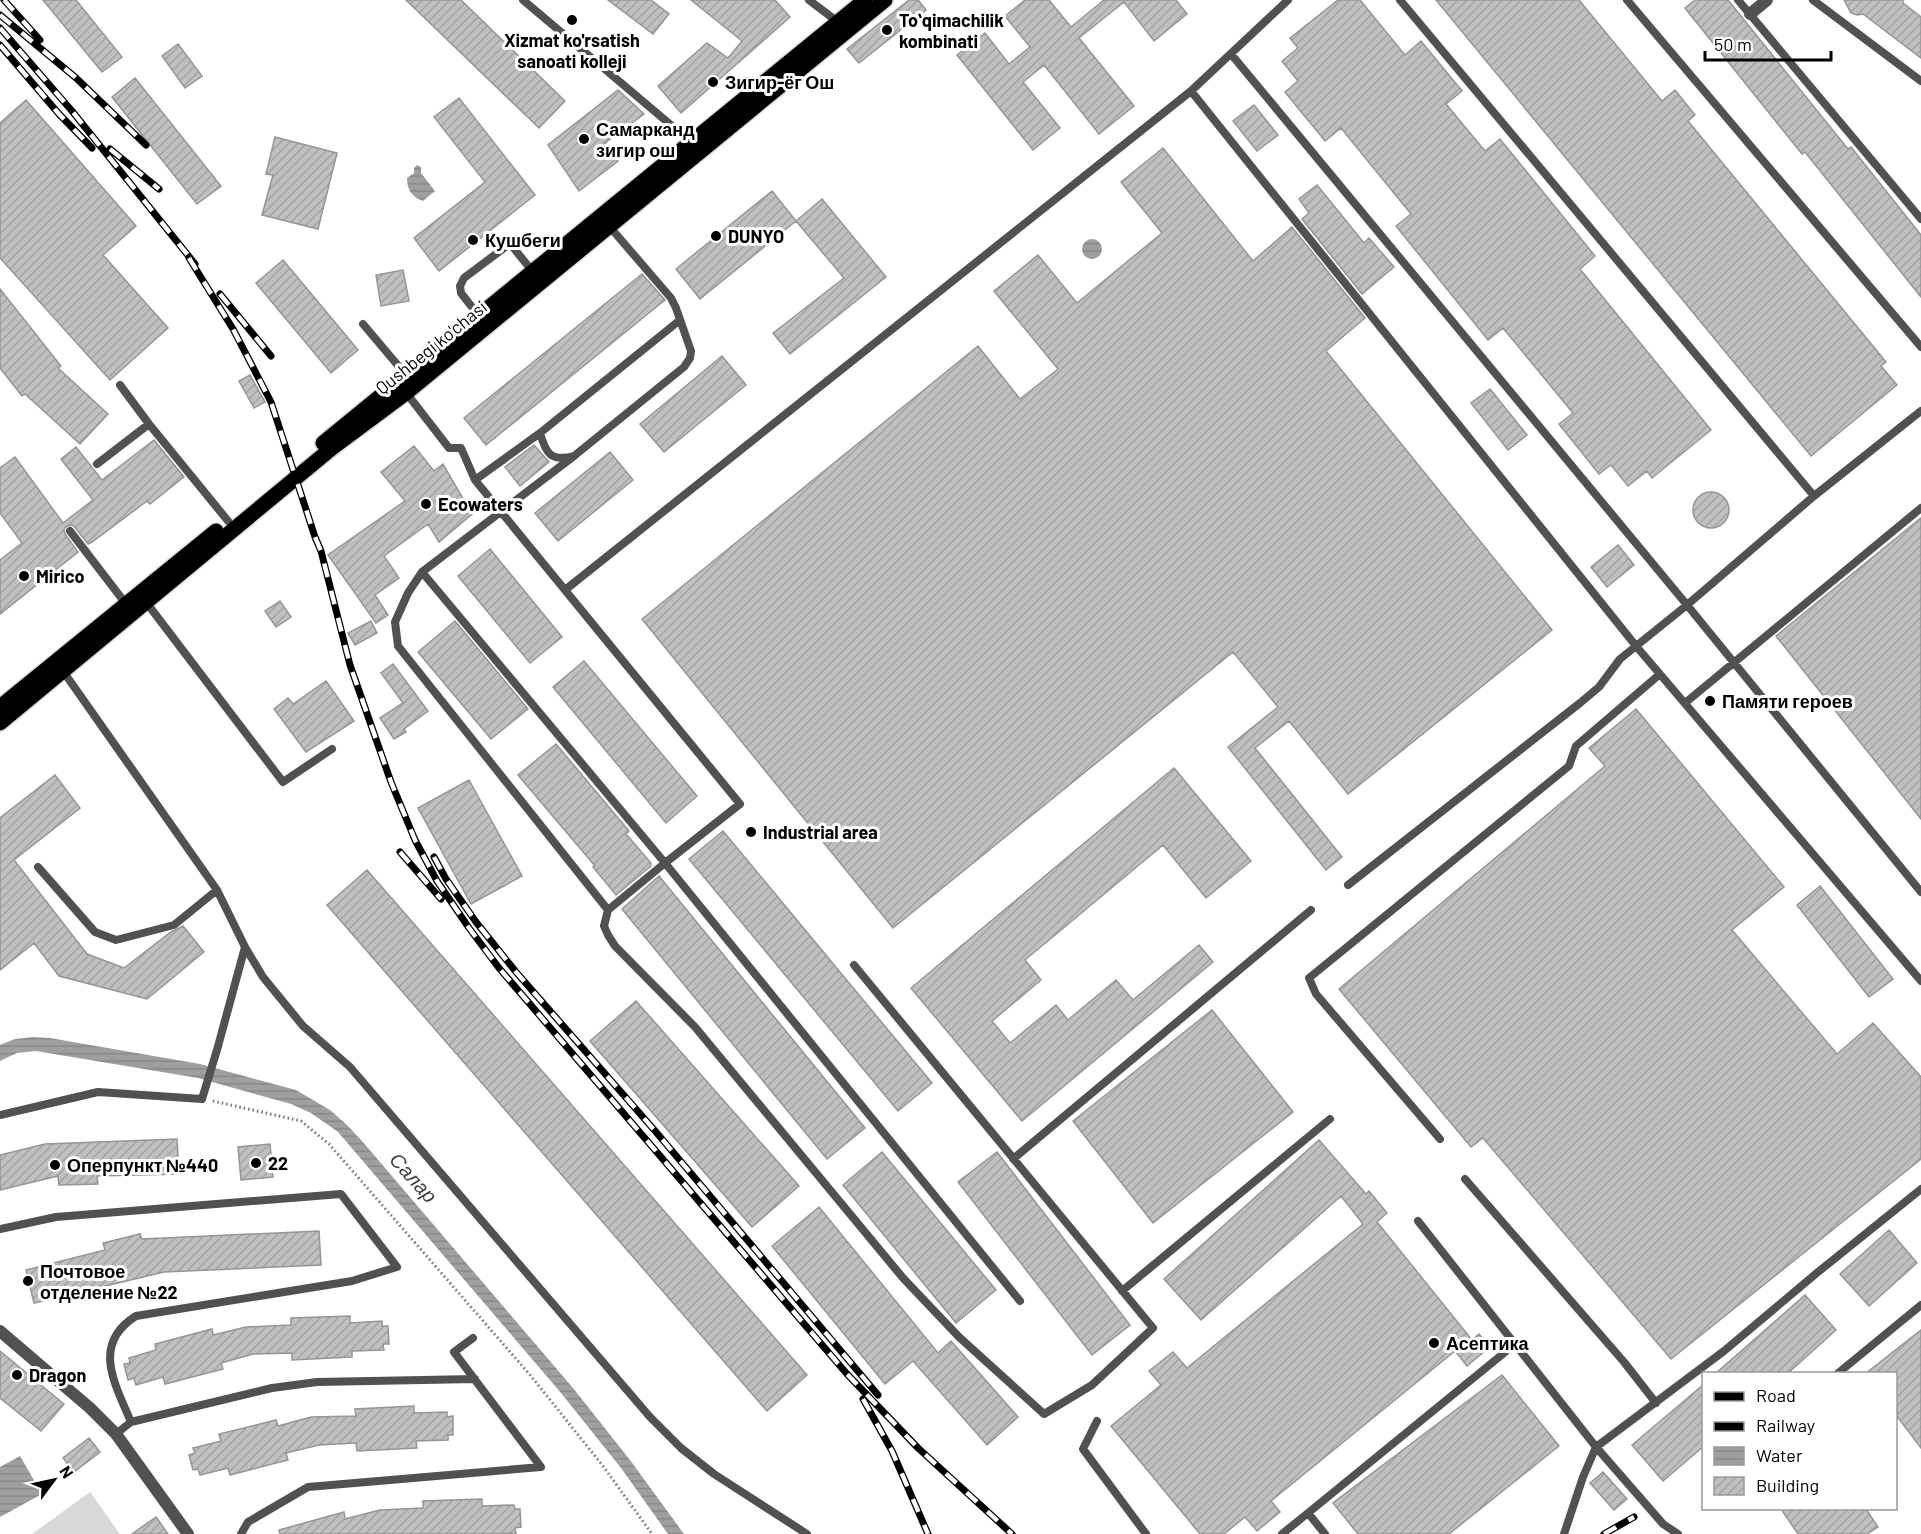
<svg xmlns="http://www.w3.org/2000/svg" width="1921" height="1534" font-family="Barlow,sans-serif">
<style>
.park{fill:#d8d8d8}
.water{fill:url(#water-rules)}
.building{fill:url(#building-hatch);stroke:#959595;stroke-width:1.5}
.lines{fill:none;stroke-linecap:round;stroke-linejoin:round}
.primary-casing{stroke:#dbdbdb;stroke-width:18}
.path{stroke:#737373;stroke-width:3;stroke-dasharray:1.5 3;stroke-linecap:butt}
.service{stroke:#515151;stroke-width:8}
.minor{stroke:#515151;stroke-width:12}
.primary{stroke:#000;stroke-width:15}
.rail-casing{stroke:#000;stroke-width:7}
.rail{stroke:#fff;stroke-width:4.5;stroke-dasharray:14;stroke-linecap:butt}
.poi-dot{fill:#000;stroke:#fff;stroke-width:2}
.labels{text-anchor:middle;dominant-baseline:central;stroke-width:6;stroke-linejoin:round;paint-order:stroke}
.poi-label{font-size:18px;font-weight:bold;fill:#000;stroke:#fff;text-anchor:start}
.street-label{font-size:18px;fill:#000;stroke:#fff}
.water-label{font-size:20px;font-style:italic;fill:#404040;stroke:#fff}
</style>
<defs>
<pattern id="water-rules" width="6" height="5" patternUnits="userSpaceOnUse" patternTransform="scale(1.5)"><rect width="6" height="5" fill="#9f9f9f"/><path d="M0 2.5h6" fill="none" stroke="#878787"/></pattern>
<pattern id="building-hatch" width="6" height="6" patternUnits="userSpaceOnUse" patternTransform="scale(1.5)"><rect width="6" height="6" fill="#c0c0c0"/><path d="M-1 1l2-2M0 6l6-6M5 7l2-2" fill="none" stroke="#a3a3a3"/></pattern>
</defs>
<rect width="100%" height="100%" fill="#fff"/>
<path class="park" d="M90,1492L120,1534H32Z"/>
<path class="water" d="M417,165L421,167V173L435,191L423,201C412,197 407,190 407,178L414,173V168Z
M1082 249a10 10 0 1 1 20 0a10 10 0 1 1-20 0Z
M33,1037L50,1038L200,1064L296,1090L330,1110L347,1125L362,1141L573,1388L630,1460L684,1534H668L621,1468L561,1393L338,1132L311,1113L291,1104L198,1078L36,1051L17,1053L0,1061V1045L15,1039Z
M20,1456L42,1494L0,1517V1467Z"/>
<path class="building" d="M43,0H76L122,57L102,72Z
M406,0H461L565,101L539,128Z
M608,0H651L669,14L653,34Z
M691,0H775L790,17L681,113L658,86L707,43L728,58L742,41Z
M909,0H918L926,10L859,63L847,49Z
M1025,0H1049L1071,27L1104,0H1176L1187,14L1154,41L1124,2L1079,38L1134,106L1099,134L1044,65L1023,82L1060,128L1033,150L957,55L985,33L1009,64L1030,47L1005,16Z
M1338,0H1360L1405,55L1421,41L1462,91L1446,104L1485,151L1500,139L1595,256L1580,269L1711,430L1652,478L1647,471L1628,486L1611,465L1599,474L1559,424L1573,413L1503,328L1488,340L1396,226L1411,214L1341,128L1325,141L1285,92L1298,81L1282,61L1298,48L1290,38Z
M1436,0H1579L1662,101L1675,90L1695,115L1688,121L1886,362L1881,366L1897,385L1811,456Z
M1695,0H1728L1848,149L1851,147L1921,235V297L1805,152L1802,154L1685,8Z
M1844,0H1903V3L1921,17V58L1863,14L1857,15L1851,13Z
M178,44L202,76L185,88L162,56Z
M135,78L221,186L197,204L112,97Z
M618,90L644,114L605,143L618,161L579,191L548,145Z
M459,98L535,195L439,271L414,238L485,182L434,117Z
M26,100L136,226L103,255L168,328L110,380L0,258V123Z
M1254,105L1278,135L1257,151L1233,121Z
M275,137L337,153L318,229L262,215L273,175L266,174Z
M1163,148L1253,261L1292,227L1365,318L1326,351L1552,630L1348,794L1289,721L1255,748L1342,857L1326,870L1228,747L1278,707L1233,652L893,928L642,619L978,346L1020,399L1058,369L994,291L1038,255L1077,303L1162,233L1121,182Z
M1317,185L1364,243L1369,238L1394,267L1362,294L1302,219L1309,213L1299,199Z
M772,191L796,221L700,299L676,269Z
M822,199L886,277L790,354L773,333L844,278L796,221Z
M283,260L358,350L331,373L256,283Z
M403,270L409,301L381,306L376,275Z
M642,274L665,300L486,445L464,418Z
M0,289L61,366L58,368L108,414L80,444L25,394L22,396L0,368Z
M722,356L746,385L664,452L640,424Z
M250,375L265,402L254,408L239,381Z
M1490,389L1527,435L1508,450L1471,403Z
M154,440L184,477L150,504L147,501L92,542L88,544L73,525L67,526L64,529L65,534L78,552L0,614V560L22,543L0,513V468L15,457L63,523L93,500L61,459L76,447L102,480Z
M534,445L549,462L520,486L505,467Z
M414,446L434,471L443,464L472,514L439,542L428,524L384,556L399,578L375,595L388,615L376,623L328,555L405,501L381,472Z
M610,452L633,480L558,541L535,513Z
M1693 510a18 18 0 1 1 36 0a18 18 0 1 1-36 0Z
M1921,518V819L1776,636Z
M1618,545L1634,565L1607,587L1591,567Z
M490,549L562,637L530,663L458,576Z
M280,601L291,617L276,627L265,611Z
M371,621L377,633L355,645L348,633Z
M455,621L528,709L491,739L418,652Z
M584,661L697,796L666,823L553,687Z
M393,664L428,711L404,729L406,732L394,739L380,718L403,703L381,673Z
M326,681L354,721L306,752L274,709L288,698L293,704Z
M1636,709L1784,887L1732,930L1837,1054L1873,1023L1921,1077V1159L1671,1359L1483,1138L1471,1147L1339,989L1605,766L1589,748Z
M556,744L629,831L626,834L651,863V866L616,895L593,867L595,866L518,775Z
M1174,768L1251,861L1206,898L1163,845L1025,960L1041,980L992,1021L1010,1043L1056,1005L1068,1020L1116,980L1133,1000L1199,945L1213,962L1022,1121L911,988Z
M55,775L80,808L14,860L87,954L124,968L171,932L183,926L204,952L147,999L59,976L34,943L0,970V818Z
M469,780L522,876L471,904L418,808Z
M723,831L932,1083L898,1111L689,859Z
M367,870L807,1375L767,1411L327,905Z
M659,876L865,1128L827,1159L622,909Z
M1820,886L1893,979L1869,997L1797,905Z
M636,1001L799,1186L752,1227L590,1041Z
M1212,1010L1293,1112L1153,1223L1073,1121Z
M177,1139L179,1174L97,1176L98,1184L59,1185L58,1176L0,1190V1155L45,1144Z
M1319,1140L1366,1194L1369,1191L1387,1213L1377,1222L1472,1340L1479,1334L1490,1347L1467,1366L1455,1351L1271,1501L1280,1512L1257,1531L1245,1517L1224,1534H1200L1111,1426L1161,1385L1149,1371L1173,1352L1187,1368L1363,1224L1341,1196L1201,1320L1164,1279Z
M270,1144L273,1177L241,1180L238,1147Z
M882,1152L996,1290L956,1323L843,1185Z
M997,1152L1130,1325L1092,1355L958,1182Z
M819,1207L938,1353L951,1341L1018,1417L987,1445L913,1361L885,1384L772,1246Z
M1889,1230L1917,1263L1869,1306L1840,1274Z
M319,1231L321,1265L164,1272L34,1303L26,1270L105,1250L103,1243L140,1234L142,1239Z
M1805,1295L1836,1330L1787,1374H1715Z
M350,1316V1323L382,1321V1326H388L389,1344H383L384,1350L352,1351V1357L292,1360V1353L253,1354L221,1363L223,1369L165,1384L163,1377L136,1385L134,1378L128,1380L124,1364L130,1363L129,1358L156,1350L155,1344L212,1329L213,1335L246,1327L291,1325V1318Z
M1921,1330V1448L1896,1415V1374H1865Z
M0,1351L64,1404L41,1431L0,1398Z
M1502,1375L1559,1446L1449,1534H1358L1333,1503Z
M1704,1384V1446L1663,1481L1632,1445Z
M414,1406V1413L447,1412V1417L453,1416V1435H448V1440L416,1441L417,1448L357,1451L356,1443L319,1445L286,1453L288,1460L230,1475L228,1468L200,1475L198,1469L193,1470L189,1455L195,1453L193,1448L221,1441L219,1434L276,1420L278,1426L311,1417L356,1416L355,1409Z
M89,1438L100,1452L74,1472L63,1458Z
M1603,1472L1627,1499L1614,1510L1590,1483Z
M482,1499V1506L514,1505L515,1509H520L521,1527L515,1528L516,1533L493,1534H280L279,1530L344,1512L345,1519L380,1510L423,1508V1501Z
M1781,1509H1866L1878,1527L1867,1534H1798Z
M156,1517L168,1534H132Z"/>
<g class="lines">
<g class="primary-casing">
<path id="primary" d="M323,443L865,0
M0,707L216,531
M0,723L332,448L406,393L885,0"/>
</g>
<path class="path" d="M213,1101L301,1121L329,1144L531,1376L603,1466L652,1534"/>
<path class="service" d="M523,0L691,142
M809,0L838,22
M1400,0L1814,496
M1627,0L1921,347
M1738,0L1921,219
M1813,0L1921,81
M1231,54L1687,605L1921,892
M1191,91L1636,646L1921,981
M609,226L671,298L676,308L691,351L690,358L684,367L574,456C551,462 546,454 540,433L680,320
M479,316L461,293L460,286L464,278L508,245L512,246L533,272
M363,324L406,375
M120,385L149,424L228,521
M404,390L449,448H461L475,480L740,804L665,863L608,910L604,926L608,935L615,946L695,1027L903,1278L959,1337L1044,1414L1092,1385L1153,1328L854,965
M574,456L422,572L408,593L395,622L398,646L608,910
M97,464L149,424
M475,480L540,433
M70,531L126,604
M422,572L665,863L1020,1301
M565,590L1191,91L1288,0
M146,602L283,782L332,749
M63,671L217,890L245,947L263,977L303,1026L350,1067L650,1417L681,1448L714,1474L807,1534
M1685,703L1921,508
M38,867L95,932L116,940L174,925L217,890
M1348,885L1580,703L1599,687L1620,659L1687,605L1814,496L1921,411
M0,1115L98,1092L202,1099L217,1050L245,947
M1440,1139L1316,994L1309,978L1569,766L1576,746L1660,674
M1013,1159L1311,910
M1465,1179L1624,1362L1656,1403
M1418,1221L1596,1447L1663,1524L1678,1534
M0,1229L56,1217L341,1194L397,1267L352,1281L136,1316C91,1344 115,1384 131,1422
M1122,1291L1330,1119
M1837,1374L1921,1305
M1097,1421L1083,1449L1146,1534
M116,1434L131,1422L272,1388L317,1382L475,1379
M1308,1513L1504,1353L1514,1343
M241,1534L248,1522L308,1487L541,1467L454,1352L473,1338
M1282,1534L1308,1513L1325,1534
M1564,1534L1583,1477L1596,1447L1724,1351L1818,1272L1921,1189"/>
<path class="minor" d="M1750,14L1767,0
M0,1331L90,1408L116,1434L188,1534"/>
<use href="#primary" class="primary"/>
<g class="rail-casing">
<path id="rail" d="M4,0L40,40
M0,15L75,77L146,145
M0,28L72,111L195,264
M0,45L59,114L92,148
M110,149L159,189
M189,258L233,329L271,402L315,537L321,551L350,665L391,782L415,840L437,881L469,928L499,968L847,1374L918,1448L1012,1534
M220,294L271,356
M400,852L441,899
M434,857L446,879L476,922L516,972L656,1132L878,1395
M863,1399L892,1451L928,1534
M1604,1534L1634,1517"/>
</g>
<use href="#rail" class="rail"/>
</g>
<g class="poi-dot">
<circle cx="572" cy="20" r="6"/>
<circle cx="887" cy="30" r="6"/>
<circle cx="713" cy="82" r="6"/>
<circle cx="584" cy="139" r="6"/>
<circle cx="716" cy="236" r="6"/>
<circle cx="473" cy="240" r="6"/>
<circle cx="426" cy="504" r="6"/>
<circle cx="24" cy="576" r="6"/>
<circle cx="1710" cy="701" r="6"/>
<circle cx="751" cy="832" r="6"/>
<circle cx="256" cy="1163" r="6"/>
<circle cx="55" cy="1165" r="6"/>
<circle cx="28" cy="1281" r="6"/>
<circle cx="1434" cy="1343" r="6"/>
<circle cx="17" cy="1375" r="6"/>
</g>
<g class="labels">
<g class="poi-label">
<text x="899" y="20">Toʻqimachilik<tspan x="899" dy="21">kombinati</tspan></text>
<text x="572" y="40" text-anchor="middle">Xizmat ko'rsatish<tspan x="572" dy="21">sanoati kolleji</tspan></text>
<text x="725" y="82">Зигир-ёг Ош</text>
<text x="596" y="129">Самарканд<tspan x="596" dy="21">зигир ош</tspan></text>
<text x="728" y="236">DUNYO</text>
<text x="485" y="240">Кушбеги</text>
<text x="438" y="504">Ecowaters</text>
<text x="36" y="576">Mirico</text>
<text x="1722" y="701">Памяти героев</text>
<text x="763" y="832">Industrial area</text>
<text x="268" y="1163">22</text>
<text x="67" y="1165">Оперпункт №440</text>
<text x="40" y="1271">Почтовое<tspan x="40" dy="21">отделение №22</tspan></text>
<text x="1446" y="1343">Асептика</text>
<text x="29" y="1375">Dragon</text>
</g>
<g class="street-label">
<text transform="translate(431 347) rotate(-39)">Qushbegi ko'chasi</text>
</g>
<g class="water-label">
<text transform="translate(414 1177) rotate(48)">Салар</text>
</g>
</g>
<rect x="1702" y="1372" width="195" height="138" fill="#ffffff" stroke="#999999" stroke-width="1.5"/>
<rect x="1714" y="1392" width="30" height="9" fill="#000000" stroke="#999999" stroke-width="1.5"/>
<text x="1756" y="1402" font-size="18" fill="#000000">Road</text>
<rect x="1714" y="1422" width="30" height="9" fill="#000000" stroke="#999999" stroke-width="1.5"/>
<text x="1756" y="1432" font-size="18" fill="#000000">Railway</text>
<rect x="1714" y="1447" width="30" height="18" fill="url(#water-rules)" stroke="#999999" stroke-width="1.5"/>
<text x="1756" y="1462" font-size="18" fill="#000000">Water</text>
<rect x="1714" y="1477" width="30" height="18" fill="url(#building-hatch)" stroke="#999999" stroke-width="1.5"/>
<text x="1756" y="1492" font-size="18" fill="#000000">Building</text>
<g transform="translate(54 1480) rotate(57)" stroke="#ffffff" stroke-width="4.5" paint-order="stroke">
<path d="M0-4.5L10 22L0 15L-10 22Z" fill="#000000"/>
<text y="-9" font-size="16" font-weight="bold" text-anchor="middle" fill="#000000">N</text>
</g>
<path d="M1705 51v9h126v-9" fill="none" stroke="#000000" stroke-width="3"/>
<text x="1714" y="51" font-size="18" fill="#000000" stroke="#ffffff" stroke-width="4.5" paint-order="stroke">50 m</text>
</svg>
